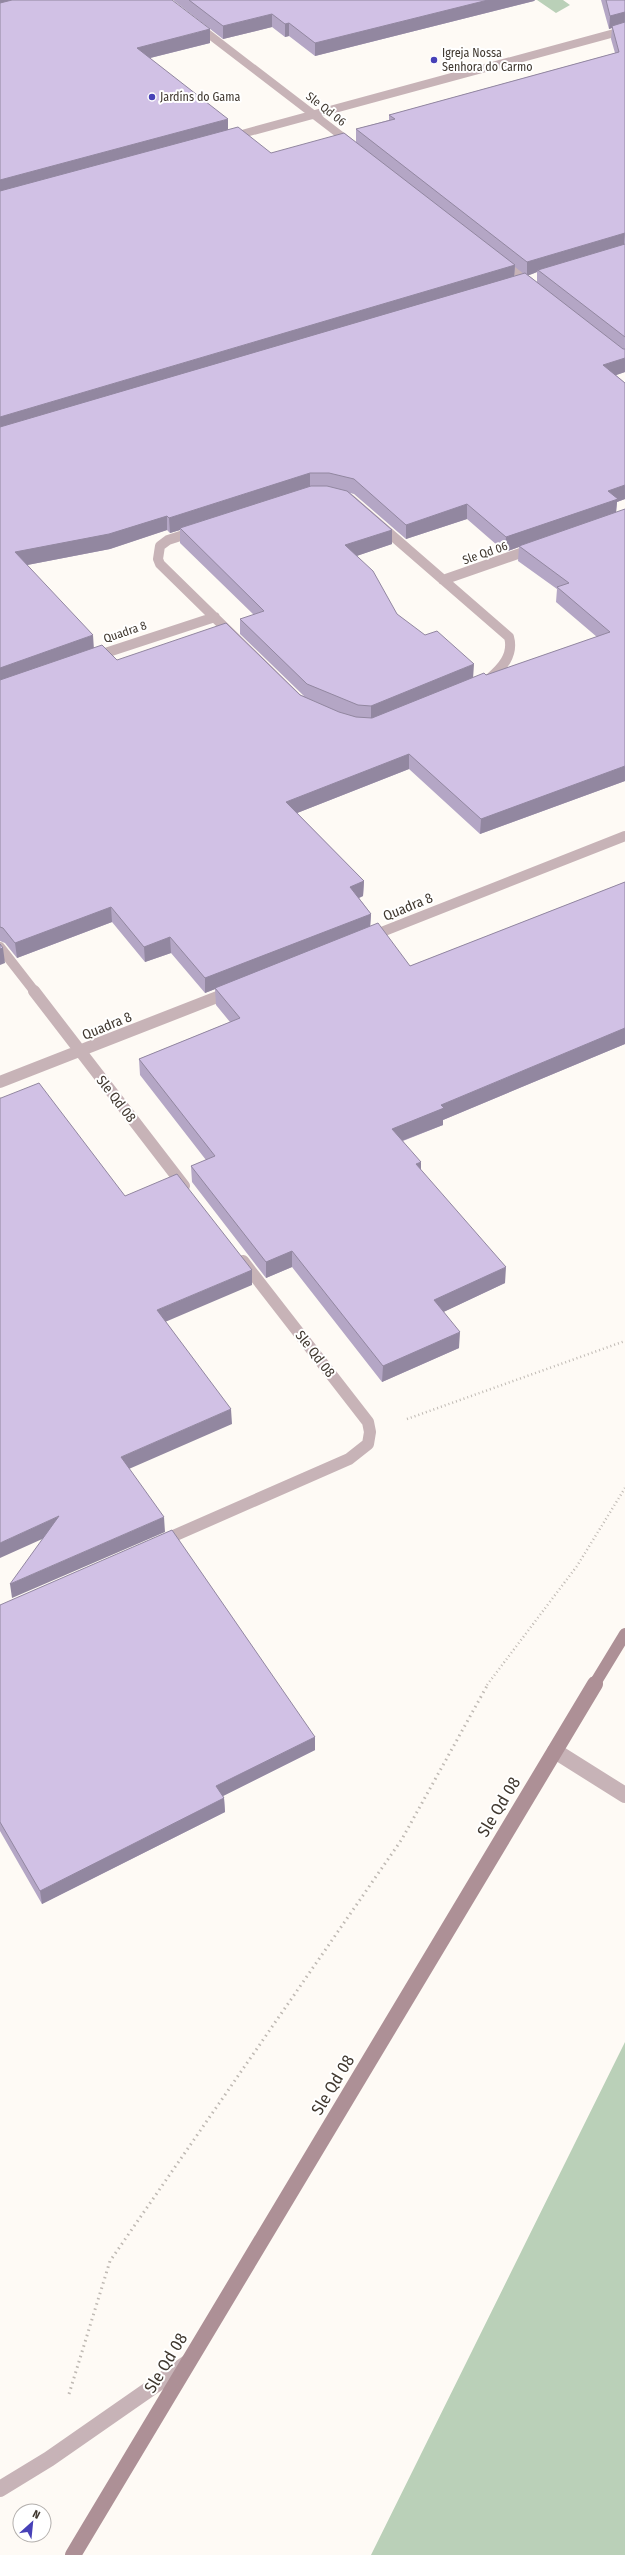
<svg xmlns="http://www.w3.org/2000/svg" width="625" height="2555" font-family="'Fira Sans Condensed',sans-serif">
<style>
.green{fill:#bad0b8}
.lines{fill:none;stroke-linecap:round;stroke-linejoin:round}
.path-far1{stroke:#bfb9b3;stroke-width:2.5;stroke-dasharray:1 3;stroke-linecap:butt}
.path{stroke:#bfb9b3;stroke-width:3;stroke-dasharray:1.5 4;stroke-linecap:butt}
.street-far3{stroke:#c7b3b7;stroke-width:8}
.street-far2{stroke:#c7b3b7;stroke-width:10}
.street-far1{stroke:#c7b3b7;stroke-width:12}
.street{stroke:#c7b3b7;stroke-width:16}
.secondary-far1{stroke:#ad9096;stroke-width:12}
.secondary{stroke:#ad9096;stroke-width:16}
.wall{fill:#b4a6c5;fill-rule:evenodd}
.shaded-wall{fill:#9287a0}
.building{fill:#d1c1e5;stroke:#9287a0}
.poi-dot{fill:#4741b7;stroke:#fff;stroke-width:1.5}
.labels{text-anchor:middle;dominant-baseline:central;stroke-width:4;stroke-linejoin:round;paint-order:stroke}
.far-poi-label{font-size:12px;fill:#40382f;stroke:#fff;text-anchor:start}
.far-street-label{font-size:12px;fill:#40382f;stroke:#fff}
.street-label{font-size:14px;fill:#40382f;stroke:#fff}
.near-street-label{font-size:17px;fill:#40382f;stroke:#fff}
</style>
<rect width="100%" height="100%" fill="#fefaf5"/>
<path class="green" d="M537,0H563L570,5L556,13Z
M625,2042V2555H371Z"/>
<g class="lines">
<path class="path-far1" d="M407,1419L625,1341
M487,1685L577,1566L625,1488"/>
<path class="path" d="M69,2394L110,2261L402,1839L488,1684"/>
<path class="street-far3" d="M198,26L352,144
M231,137L625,30
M502,261L532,284"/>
<path class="street-far2" d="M310,494H328L350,499L509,637C514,655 502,668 489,679L372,727L357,726L341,721L303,704L160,564L158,559L160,546L168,540Z
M443,580L532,549
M93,657L215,617
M369,937L625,836
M0,947L35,992"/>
<path class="street-far1" d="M34,991L184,1186
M0,1082L230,992
M162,1541L349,1459L368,1444L370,1432L368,1422L243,1261"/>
<path class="street" d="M555,1751L625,1795
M0,2489L49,2459L187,2363"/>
<path class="secondary-far1" d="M594,1685L625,1634"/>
<path class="secondary" d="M73,2555L595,1684"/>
</g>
<path class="wall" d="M0,0L210,43L150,58L228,130L271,153L356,143V129L389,120V115L615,53L611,39L612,28L609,29L601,0H625V372L616,375L625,383V499L617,502L616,512L625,781L480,834L409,769L297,813L364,881L363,896L359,898L371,914L370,927L410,966L625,882V1044L443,1120V1125L403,1141L421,1170L505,1283L443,1312L459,1348L382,1382L292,1267L266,1278L192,1182L191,1166L206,1160L140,1075L139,1059L230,1022L216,1005L215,989L205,993L171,953L145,962L112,922L17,958L5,943L0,941ZM515,267L524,274L514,276ZM537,272V282L528,275L532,274ZM350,493L354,494L406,539L467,519L505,552L519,547L518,561L557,589L556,602L597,637L486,675L473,678L397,614L356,556L392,544V530ZM167,530L170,533L180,530V543L254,615L240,619V634L304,696L300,695L117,660L94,648L27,565L110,549Z
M173,0H535L534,1L315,56L289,36L285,37L272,27L223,39Z
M0,1605L315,1737V1750L223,1796L224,1798L225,1812L42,1904L0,1831Z"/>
<path class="shaded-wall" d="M0,0H24L0,6Z
M488,0H535L534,1L315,56V43Z
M625,12V25L612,26V28L609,29L610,16Z
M272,14V27L223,39V26Z
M289,23V36L285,37V24Z
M210,29V43L138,61L137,48Z
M228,119V132L0,195V180Z
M625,233L624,247L538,270L537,272L527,276V262Z
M515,265L514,279L0,432V417Z
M625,358V372L602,380L603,365Z
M310,473V488L180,528V530L170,533L169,518Z
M625,485V499L617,502L616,513L519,546V547L505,552L506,537L608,491Z
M467,504V519L406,539V525Z
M167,516V530L110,549L17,567L15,552Z
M392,530V544L345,560V545Z
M93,635L94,650L0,683V668Z
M474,664L473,679L371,721V706Z
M409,754V769L287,817L286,802Z
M625,766V781L480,834L481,819Z
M364,881L363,896L350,902V887Z
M111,907L112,922L17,958L15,943Z
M371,914L370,929L205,993V978Z
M170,937L171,953L145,962L144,947Z
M3,948L5,963L0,965V949Z
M625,1028V1044L443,1120V1125L391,1145L392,1129L441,1105Z
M421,1162V1178L416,1164Z
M292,1251V1267L266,1278V1262Z
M506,1267L505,1283L433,1317L434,1300Z
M252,1270V1285L158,1325L157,1310Z
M460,1332L459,1348L382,1382L383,1366Z
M231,1409L232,1424L122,1472L121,1457Z
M59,1516L60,1531L0,1558V1543Z
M164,1517L165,1532L12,1598L10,1584Z
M315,1737V1750L217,1799L216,1786Z
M224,1798L225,1812L42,1904L40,1891Z"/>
<path class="building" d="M12,0H172L210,29L137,48L228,119L0,180V3Z
M189,0H488L315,43L289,23L285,24L272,14L223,26Z
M606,0H625V12L610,16Z
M625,22V233L527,262L356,129L395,119L389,115L619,52L612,26Z
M238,127L271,153L344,133L515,265L0,417V191Z
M625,244V337L538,270Z
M525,273L623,349H625V358L603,365L625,383V485L608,491L618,499L506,537L467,504L406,525L354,479L329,473H310L169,518L167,516L109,534L15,552L93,635L0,668V427Z
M311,486H327L347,491L392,530L345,545L373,571L397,614L425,635L437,631L474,664L371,706L358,705L307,684L240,619L264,611L180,528Z
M625,509V766L481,819L409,754L286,802L364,881L350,887L371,914L205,978L170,937L144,947L111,907L15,943L3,928L0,927V680L102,645L117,660L226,623L300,695L339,712L356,717L372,718L484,673L486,675L610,632L557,587L569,583L519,546Z
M625,882V1028L441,1105L444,1108L392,1129L421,1162L416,1164L506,1267L434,1300L460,1332L383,1366L292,1251L266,1262L191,1166L215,1156L139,1059L240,1018L215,988L378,923L410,966Z
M0,944L3,948L0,949Z
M39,1083L125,1196L177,1174L252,1270L157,1310L231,1409L121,1457L164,1517L10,1584L59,1516L0,1543V1098H1Z
M172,1530L315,1737L216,1786L224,1798L40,1891L0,1822V1605Z"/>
<g class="poi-dot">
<circle cx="434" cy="60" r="4"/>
<circle cx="152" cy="97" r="4"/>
</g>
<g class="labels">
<g class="far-poi-label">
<text x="442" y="53">Igreja Nossa<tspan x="442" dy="14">Senhora do Carmo</tspan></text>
<text x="160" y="97">Jardíns do Gama</text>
</g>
<g class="far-street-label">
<text transform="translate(326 109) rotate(38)">Sle Qd 06</text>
<text transform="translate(485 553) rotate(-19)">Sle Qd 06</text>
<text transform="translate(125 632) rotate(-19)">Quadra 8</text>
</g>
<g class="street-label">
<text transform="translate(408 907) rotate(-22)">Quadra 8</text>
<text transform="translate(107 1026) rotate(-22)">Quadra 8</text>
<text transform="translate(116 1099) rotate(52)">Sle Qd 08</text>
<text transform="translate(315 1354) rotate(52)">Sle Qd 08</text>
</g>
<g class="near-street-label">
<text transform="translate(499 1807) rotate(-59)">Sle Qd 08</text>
<text transform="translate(333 2085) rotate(-59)">Sle Qd 08</text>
<text transform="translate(166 2363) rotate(-59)">Sle Qd 08</text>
</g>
</g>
<g transform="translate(32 2523) rotate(27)"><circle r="19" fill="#ffffff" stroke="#b3afac"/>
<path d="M0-3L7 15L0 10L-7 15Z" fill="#4741b7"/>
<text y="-6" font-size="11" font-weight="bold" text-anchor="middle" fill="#40382f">N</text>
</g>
</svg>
